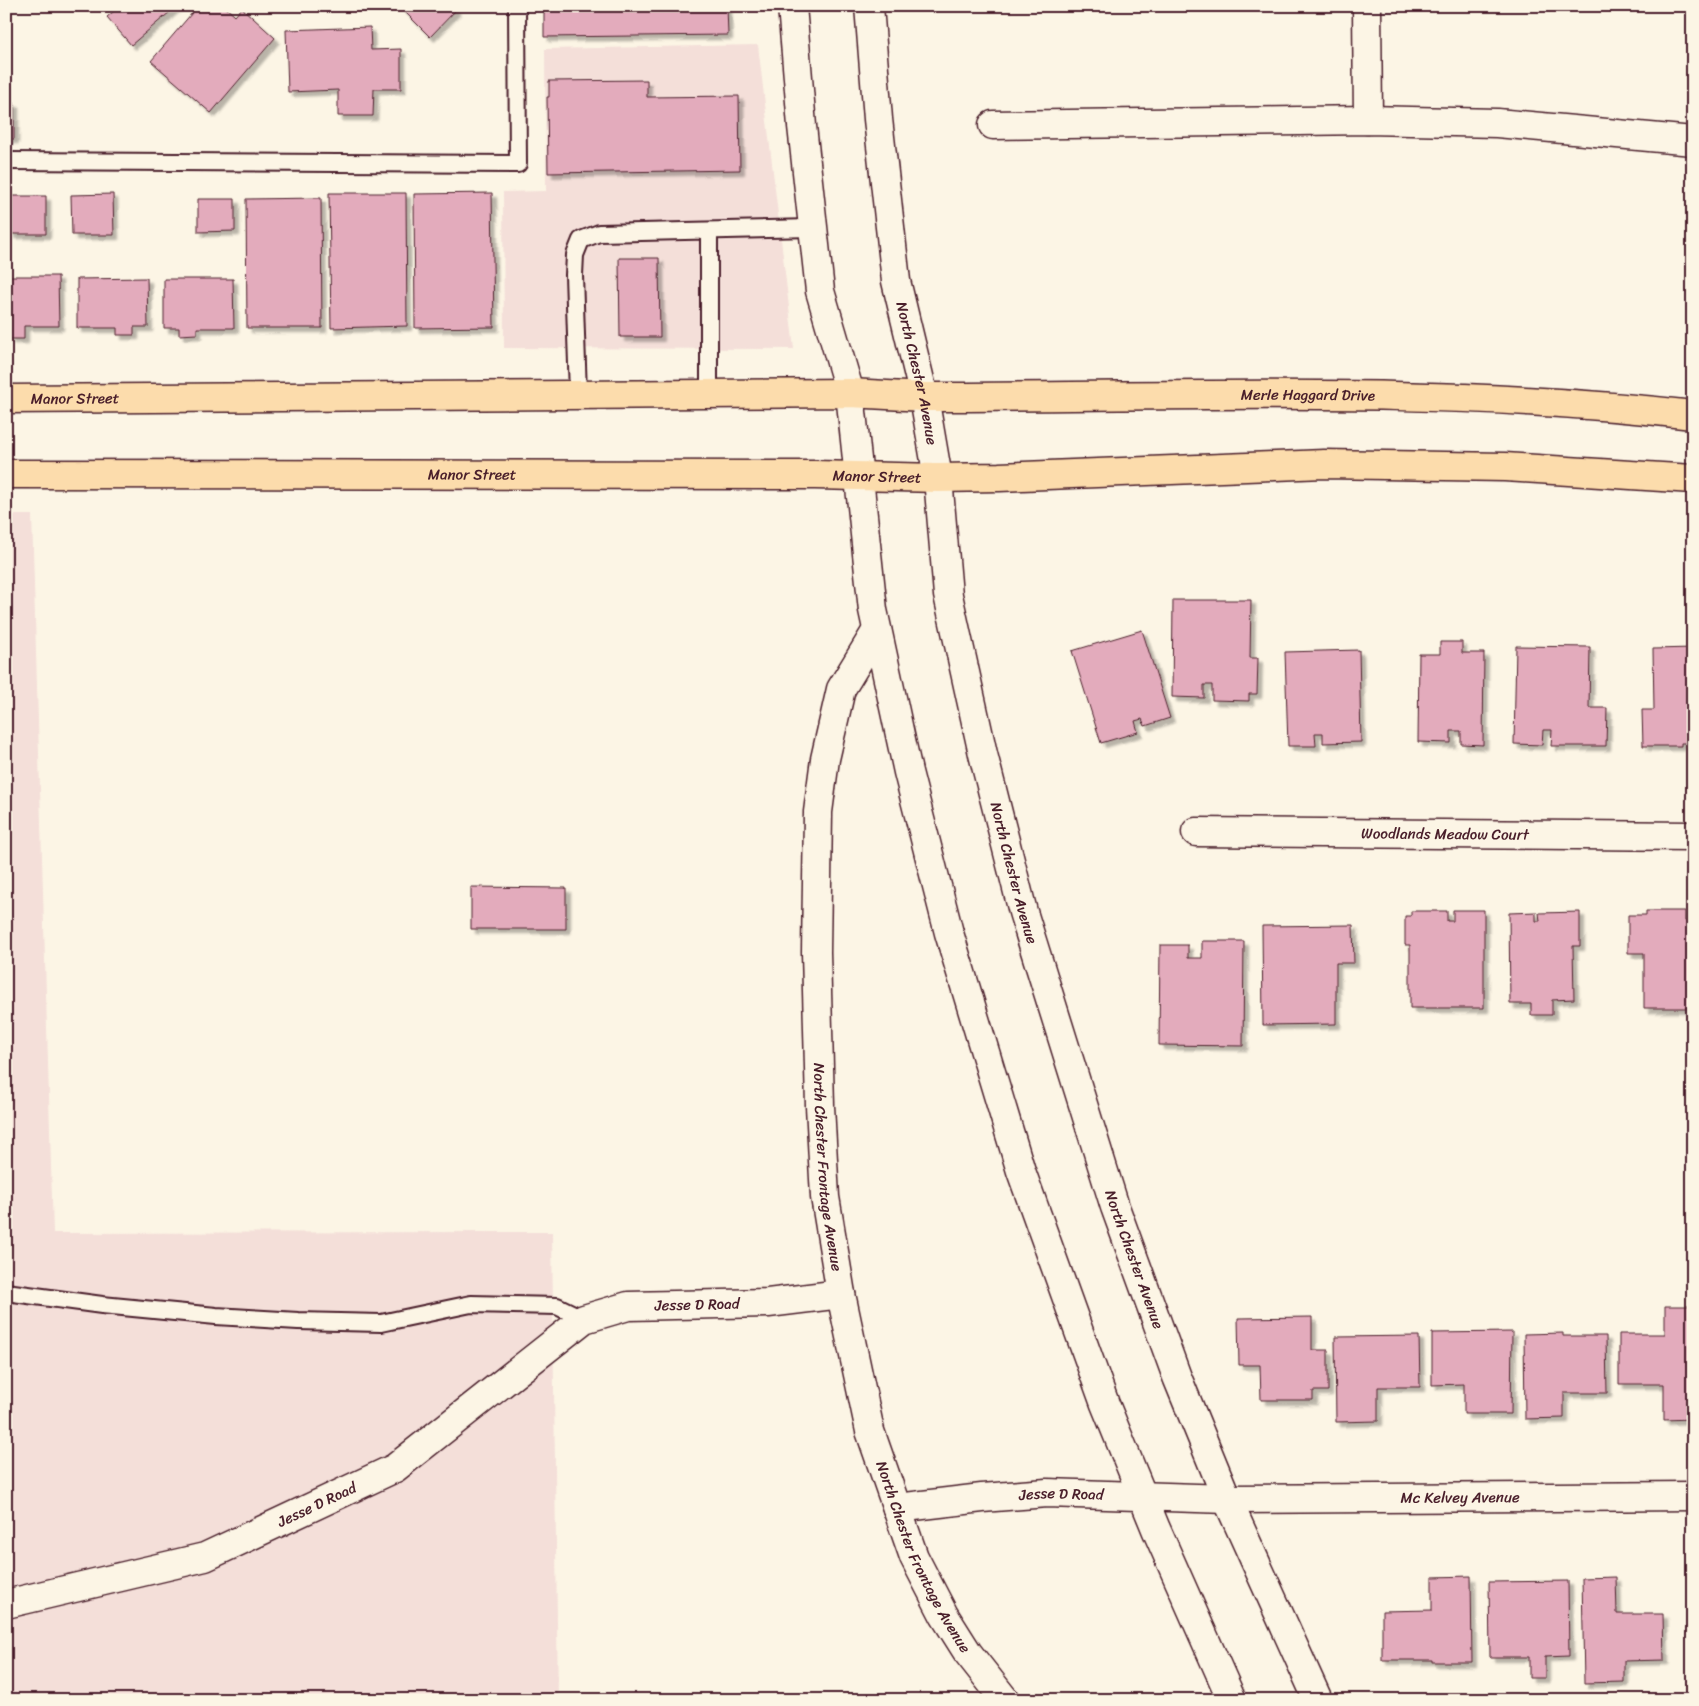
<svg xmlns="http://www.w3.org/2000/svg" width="1699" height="1706" font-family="Sriracha,sans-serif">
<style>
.built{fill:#f4dfd9}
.building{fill:#e3abbc;stroke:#4a1f2b;filter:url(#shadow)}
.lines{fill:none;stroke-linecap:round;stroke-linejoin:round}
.lane-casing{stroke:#4a1f2b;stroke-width:20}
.street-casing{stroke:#4a1f2b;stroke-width:31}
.secondary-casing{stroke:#4a1f2b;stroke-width:31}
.primary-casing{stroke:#4a1f2b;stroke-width:31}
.lane{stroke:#fcf5e5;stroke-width:16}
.street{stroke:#fcf5e5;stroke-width:28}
.secondary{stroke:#fcf5e5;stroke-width:28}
.primary{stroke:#fcdcac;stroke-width:28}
.labels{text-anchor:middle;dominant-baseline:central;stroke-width:5;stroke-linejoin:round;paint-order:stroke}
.street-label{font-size:15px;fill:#4a1f2b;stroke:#fcf5e5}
</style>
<defs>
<filter id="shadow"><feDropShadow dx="4.5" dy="4.5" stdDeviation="1" flood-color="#0004"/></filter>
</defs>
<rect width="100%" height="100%" fill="#fcf5e5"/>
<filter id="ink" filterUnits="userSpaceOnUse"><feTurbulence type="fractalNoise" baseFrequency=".02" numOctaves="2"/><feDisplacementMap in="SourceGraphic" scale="10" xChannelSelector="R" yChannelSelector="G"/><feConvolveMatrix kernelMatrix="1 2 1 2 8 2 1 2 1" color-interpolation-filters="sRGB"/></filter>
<g filter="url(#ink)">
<path class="built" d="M758,45L794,349L504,348L503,192L546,191L545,49Z
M6,515H32L53,1233L552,1232L558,1700H6Z"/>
<path class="building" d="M120,6H119H177L131,45L107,17Z
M198,6H224L235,16L242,8L275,38L211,113L151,61Z
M399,6H452L456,10L430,37Z
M544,6H727L728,35L544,37Z
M370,27L371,50L401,49V89H374L373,116H338V90L288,92L286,30Z
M647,80V97L739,96L740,170L548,173L547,97H549V81Z
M6,103H14V139H6Z
M329,193H406L407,326L331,328Z
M492,193L494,327L415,328L414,194Z
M113,194L114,235H72L71,195Z
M9,196H46V234H10Z
M321,198L322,328H247L246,199Z
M198,199H235V231L198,232Z
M619,258H659L660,337H620Z
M6,276H58L59,326H24V339H9V326H6Z
M147,278L148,327H134V335H117V328H77V279Z
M164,279H233L234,328H197V334L179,335V328H164Z
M1173,600H1251L1250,658H1258L1257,694H1249V701L1212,700V685H1204V698L1172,697Z
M1142,630L1170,718L1145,726L1142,719L1135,721L1138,732L1101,743L1072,651Z
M1440,642H1462V653H1484L1483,745L1461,744V731H1451V743L1418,742L1419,654H1440Z
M1516,646L1590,647L1589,708H1607L1606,746H1551L1552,730H1543L1542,745L1514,744Z
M1693,648V743H1681V746H1643L1642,710H1654L1653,649Z
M1359,650L1361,742L1323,743V733H1315L1316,746H1288L1285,652Z
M471,887L566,888V929H471Z
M1453,910H1484V1008H1410V945H1405V916H1411V911H1447V921H1453Z
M1646,911H1685V921H1692L1693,912V1008H1644V953H1628V915H1646Z
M1536,912V921H1540L1539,913L1580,912V946H1573L1574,999L1552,1000V1015H1531V1004H1510L1509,913Z
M1353,925L1354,963H1336V1024L1263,1025L1262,926Z
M1202,941H1244L1243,1046L1159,1045L1160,945H1188V958H1202Z
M1665,1306H1693V1419L1664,1420V1384H1619V1334H1665Z
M1312,1317V1350H1328V1391H1313V1400H1261L1260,1365H1239L1238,1318Z
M1512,1332L1511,1414H1464V1384L1432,1385V1333Z
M1563,1333V1336H1606L1607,1393H1564V1418L1525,1419L1524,1334Z
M1419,1336L1420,1387H1378V1421L1336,1422L1335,1337Z
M1471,1576L1472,1662H1432V1660H1382V1611L1432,1610V1577Z
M1616,1577L1617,1614H1663L1664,1660L1624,1661V1682L1584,1683L1582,1578Z
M1568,1581L1569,1656L1545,1657V1678H1529V1657H1490L1489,1582Z"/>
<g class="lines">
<g class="lane-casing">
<path id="lane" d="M6,161L518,164L517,6
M709,231V394
M578,394L574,275L575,255L581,240L599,233L813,228
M6,1292L102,1305L216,1316L298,1321L381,1323L471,1304L557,1306L584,1319"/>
</g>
<g class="street-casing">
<g id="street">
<path d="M1367,6L1368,120"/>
<path d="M993,125L1368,120L1497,123L1693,141"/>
<path id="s1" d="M877,630L841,689L825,759L818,812L816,952L820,1106L825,1197L841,1294L870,1431L914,1557L944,1615L968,1653L1005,1700"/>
<path id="s2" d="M1196,832L1693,836"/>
<path id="s3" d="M897,1508L982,1498L1047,1493L1227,1499L1693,1496"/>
<path id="s4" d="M6,1604L205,1557L395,1468L584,1319L628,1306L768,1303L841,1294"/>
</g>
</g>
<g class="secondary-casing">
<g id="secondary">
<path d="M792,6L802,126L820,291L850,393L873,610L908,772L949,933L1021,1171L1105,1404L1156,1529L1232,1700"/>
<path id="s5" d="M869,6L878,119L896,281L924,397L938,478L948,595L983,754L1023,912L1115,1207L1177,1377L1227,1499L1318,1700"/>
</g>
</g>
<g class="primary-casing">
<g id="primary">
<path id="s6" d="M6,399L850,393L924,397C1180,397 1438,385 1693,415"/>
<path id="s7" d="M6,474L815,475L938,478L999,477L1324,464L1505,467L1693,479"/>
</g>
</g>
<use href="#lane" class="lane"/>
<use href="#street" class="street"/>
<use href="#secondary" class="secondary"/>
<use href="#primary" class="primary"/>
</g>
</g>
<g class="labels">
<g class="street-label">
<text stroke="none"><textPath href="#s5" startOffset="371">North Chester Avenue</textPath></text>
<text stroke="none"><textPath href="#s6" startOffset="1302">Merle Haggard Drive</textPath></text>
<text stroke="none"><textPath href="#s6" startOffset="69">Manor Street</textPath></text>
<text stroke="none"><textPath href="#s7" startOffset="466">Manor Street</textPath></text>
<text stroke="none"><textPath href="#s7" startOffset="871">Manor Street</textPath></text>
<text stroke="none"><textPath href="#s2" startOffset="249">Woodlands Meadow Court</textPath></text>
<text stroke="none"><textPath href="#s5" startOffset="881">North Chester Avenue</textPath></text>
<text stroke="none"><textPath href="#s1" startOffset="550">North Chester Frontage Avenue</textPath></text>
<text stroke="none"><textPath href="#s5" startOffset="1286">North Chester Avenue</textPath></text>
<text stroke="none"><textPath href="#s4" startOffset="770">Jesse D Road</textPath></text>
<text stroke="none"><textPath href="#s3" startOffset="165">Jesse D Road</textPath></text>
<text stroke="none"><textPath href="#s3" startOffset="564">Mc Kelvey Avenue</textPath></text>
<text stroke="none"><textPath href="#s4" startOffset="328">Jesse D Road</textPath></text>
<text stroke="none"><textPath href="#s1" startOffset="955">North Chester Frontage Avenue</textPath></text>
</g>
</g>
<rect width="1699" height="1706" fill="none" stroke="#fcf5e5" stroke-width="25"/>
<rect x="12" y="12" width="1674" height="1681" fill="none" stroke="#4a1f2b" stroke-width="2" filter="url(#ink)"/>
</svg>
